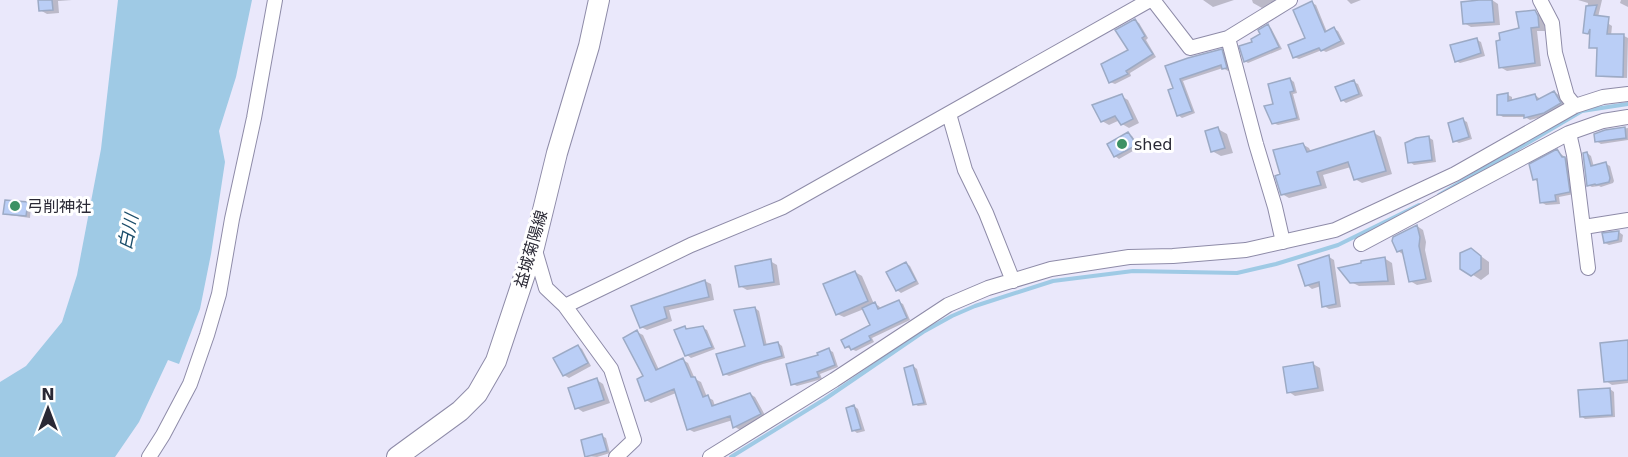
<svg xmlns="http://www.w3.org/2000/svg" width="1628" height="457" font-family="'DejaVu Sans','Noto Sans JP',sans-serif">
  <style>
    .water { fill: #9fcae5 }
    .shadow { fill: #0003 }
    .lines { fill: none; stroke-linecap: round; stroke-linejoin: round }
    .stream { stroke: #9fcae5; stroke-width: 4 }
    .building { fill: #bacef6; stroke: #9caac5; stroke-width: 1.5 }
    .minor-casing { stroke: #8e8ba8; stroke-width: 16 }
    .secondary-casing { stroke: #8e8ba8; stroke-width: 22 }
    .minor { stroke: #fff; stroke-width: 14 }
    .secondary { stroke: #fff; stroke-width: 20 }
    .poi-dot { fill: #3d9164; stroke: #fff; stroke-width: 2 }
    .labels { text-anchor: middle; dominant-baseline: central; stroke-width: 6; stroke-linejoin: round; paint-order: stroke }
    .poi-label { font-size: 16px; fill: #2a2935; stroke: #fff; text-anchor: start }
    .street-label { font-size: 16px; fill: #2a2935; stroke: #fff }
    .water-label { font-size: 18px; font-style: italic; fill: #1b4d6a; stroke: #fff }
  </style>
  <rect width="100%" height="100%" fill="#eae8fb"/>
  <path class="water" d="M118,0h134l-16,77 -17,54 6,31 -14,92 -11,55 -21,55 -11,-4 -29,62 -24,35h-115v-75l26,-16 36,-44 15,-47 24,-126z"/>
  <path class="shadow" d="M40,0h32l-14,1 1,12 -12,1 -7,-4z
    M1203,0h31l-21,7z
    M1252,0h26v3l-16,5 -9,-5z
    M1347,0h14l-10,4z
    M1492,0l6,4 2,21 -29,2 -7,-4z
    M1578,0h24l-4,17 14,9 -1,10h13l4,2 -1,40 -26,-1 -4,-2 1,-26 -8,-2 1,-12 -7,-3 4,-29z
    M1621,0h7v7l-8,-4z
    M1312,3l4,2 11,27 7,-3 4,2 7,13 -19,8 -4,-2 -23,9 -5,-2 13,-18z
    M1535,12l7,4 2,5 1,10h-8l4,35 -34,5 -7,-4 21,-38z
    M1135,21l4,2 9,15 -2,2 10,17 -26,16 1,3 -16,8 -5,-2 20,-31z
    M1268,26l3,2 11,21 -34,14 -3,-2 9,-18 8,-8z
    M1477,40l4,2 4,14 -25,7 -4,-2z
    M1221,51l5,2 4,17 -2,1 -5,-3 -40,13 12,32 -13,5 -4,-3 -3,-26 -8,-22z
    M1290,79l4,3 3,11 -4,1 7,26 -22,5 -5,-2 2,-18z
    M1354,82l4,2 5,12 -17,7 -4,-3z
    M1554,92l5,3 6,11 -16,9 -19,5 -5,-3h-22l-5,-3 10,-19 4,2v4l23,-6 4,3 1,2z
    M1121,96l7,4 11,23 -10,5 -7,-4 -2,-4 -11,5 -7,-4z
    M1463,120l4,2 5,17 -13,4 -4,-2z
    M1628,128v12l-27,4 -5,-3 10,-10z
    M1218,129l9,5 6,19 -12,3 -9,-5z
    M1374,133l7,4 11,37 -30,9 -7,-4 -4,-12 -28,8 4,13 -38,10 -7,-4v-19l20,-31 7,4 2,4z
    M1128,134l4,2 8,11 -21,12 -4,-3z
    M1428,137l5,3 3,22 -22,3 -4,-3z
    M1557,151l13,10 4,33 -15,3 1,7 -14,1 -5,-3 -3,-20 -4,-3z
    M1587,153l4,3 3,11 12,-3 4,2 4,15 -1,2 -12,4 -2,-1 -7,1 -4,-2z
    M27,204l4,2 -1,12 -21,-3 -4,-2z
    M1417,226l6,4 3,12 -1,8 7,32 -15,3 -7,-4 -6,-26 -6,-4z
    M1619,232l4,3 -1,7 -13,3 -4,-2z
    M1471,249l18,13v12l-8,6 -19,-12z
    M1329,257l5,3 7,47 -12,2 -5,-3 -3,-20 -9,3 -5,-4z
    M1384,258l8,5 3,22 -36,1 -8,-4z
    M770,261l7,4 3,20 -33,5 -7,-4z
    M906,263l4,3 9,18 -18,9 -4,-3z
    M855,272l7,4 12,28 5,2 2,4 18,-8 4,2 7,16 -38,18 2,4 -18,9 -10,-4 25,-21 -7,-17 -20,8 -7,-3z
    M705,281l6,3 3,16 -45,10 3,11 -25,9 -6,-3 -8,-20z
    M755,308l4,3 8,35 11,-3 4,3 3,12 -22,6 -34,12 -4,-2 21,-27z
    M685,328l4,2 14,-2 4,2 8,19 -24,9 -4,-3z
    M637,332l6,3 16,35 24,-10 5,3 7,16 6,3 6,15 6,3 2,6 35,-12 5,3 11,20 -26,13 -5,-3 -2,-7 -39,12 -6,-3 -12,-36 -25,10 -5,-3 -1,-23z
    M1628,341v42l-16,2 -6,-4z
    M578,346l4,3 9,17 -22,12 -5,-3 -9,-17z
    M829,350l4,2 5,15 -18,7 2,5 -25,7 -4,-2z
    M1313,364l7,4 4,23 -29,5 -6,-4z
    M913,366l4,3 10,36 -9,1 -4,-2z
    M597,380l6,4 7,19 -27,9 -6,-4z
    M1610,389l4,3 1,25 -30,2 -4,-3z
    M854,406l4,3 7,22 -8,2 -4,-3z
    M602,436l4,2 4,15 -13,4 -10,-1z"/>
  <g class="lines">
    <path class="stream" d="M1439,195l143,-84 46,-7
      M731,457l94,-58 98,-67 29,-16 23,-10 78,-25 80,-10 104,2 39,-9 62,-19 81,-40"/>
  </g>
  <path class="building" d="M38,0h14l1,10 -14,1z
    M1479,0h13l2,22 -31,2 -2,-22z
    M1312,1l13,31 9,-5 7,14 -20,10 -2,-3 -26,10 -5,-13 17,-7 -12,-28z
    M1597,5l-3,10 15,2 -2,17h17l-1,43 -27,-1 1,-28h-8l1,-19 -2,5 -5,-1 3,-27z
    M1535,10l3,6 1,11 -8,1 4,35 -36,5 -3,-27 4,-1 -1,-7 20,-5 -3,-16z
    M1135,19l10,17 -3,2 11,16 -27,17 2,3 -19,9 -8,-19 27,-14 -13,-20z
    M1268,24l11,23 -35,15 -5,-16 13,-4 -1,-3 9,-5 -2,-4z
    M1477,38l4,15 -26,9 -5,-17z
    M1222,49l5,19 -5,1 -1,-4 -41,14 12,32 -15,5 -9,-26 5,-2 -8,-22 23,-8z
    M1290,78l4,13 -4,1 7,26 -25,6 -8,-18 9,-2 -5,-20z
    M1354,80l5,14 -18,7 -6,-14z
    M1554,91l7,12 -17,10 -20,5v-3h-27v-20l11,-2v8l27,-7 2,6z
    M1122,94l11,25 -12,6 -6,-9 -14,6 -9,-17z
    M1463,118l6,19 -16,5 -5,-19z
    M1218,127l7,21 -14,4 -6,-21z
    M1625,127l1,11 -31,4 -1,-8 11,-4z
    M1374,131l12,40 -32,9 -6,-18 -31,10 4,13 -40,10 -6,-19 5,-2 -7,-24 30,-7 4,9z
    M1128,132l9,13 -23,12 -7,-13z
    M1429,136l3,24 -24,3 -3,-20 11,-5z
    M1557,149l5,8h3l5,35 -15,3 1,6 -16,2 -3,-24 -4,1 -4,-16z
    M1587,152l4,14 15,-4 4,16 -1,4 -13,3 -1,-1 -8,2 -4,-33z
    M5,200l23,2 -2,14 -23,-2z
    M1417,225l3,12 -1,9 7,33 -17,3 -7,-32 -5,2 -5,-11 1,-4z
    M1618,231h1l-1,9 -14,3 -2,-10z
    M1471,248l10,8v13l-10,7 -11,-7v-16z
    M1329,255l7,49 -14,3 -3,-25 -14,4 -7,-21z
    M1385,257l3,24 -38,2 -12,-15 23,-5v-2z
    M771,259l3,23 -35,5 -4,-21z
    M906,262l10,19 -20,10 -10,-19z
    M855,271l13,30 -32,14 -13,-31z
    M705,280l4,17 -45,10 3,11 -27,10 -9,-22z
    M899,300l8,18 -38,18 2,4 -20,10 -2,-4 -4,2 -4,-8 29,-15 -8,-17 13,-6 3,7z
    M755,307l9,38 14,-3 4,14 -24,7 -35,12 -7,-21 29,-8 -11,-36z
    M685,326l1,3 17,-3 9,21 -27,9 -11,-26z
    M637,330l19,40 27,-12 8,19h4l8,20 5,-2 4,11 38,-13 11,21 -28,14 -3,-12 -43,14 -13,-41 -29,12 -8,-22 6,-3 -20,-38z
    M1628,340v40l-24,2 -4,-39z
    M578,345l10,18 -25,13 -10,-18z
    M829,348l6,17 -18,7 2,5 -28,8 -5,-21 32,-9 -1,-2z
    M1313,362l5,26 -31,5 -4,-26z
    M913,365l11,38 -11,2 -9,-37z
    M597,378l7,22 -29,9 -7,-21z
    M1610,388l2,27 -32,2 -2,-27z
    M854,405l7,24 -9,2 -6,-23z
    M602,434l5,17 -22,6 -4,-17z"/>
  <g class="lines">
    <defs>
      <path id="minor" d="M1153,0l37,48 38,-10 62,-38
        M1540,0l12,23 3,30 12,43 8,10
        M1228,38l28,106 19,63 8,35
        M949,114l16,56 21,43 27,68
        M1569,133l5,22 14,113
        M1584,227l44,-7
        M1361,244l208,-111 34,-12 25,-4
        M534,247l12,41 19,18 46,63 23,71 -18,17
        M565,306l126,-61 92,-38 367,-207
        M149,457l14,-22 27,-51 17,-49 12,-41 13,-75 22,-101 21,-118
        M710,457l124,-77 114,-75 40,-17 63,-19 78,-12 44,-1 73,-6 89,-20 120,-56 120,-68 28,-9 25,-3"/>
      <path id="secondary" d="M397,457l63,-46 17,-17 19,-33 38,-114 23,-94 32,-107 10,-46"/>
    </defs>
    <use href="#minor" class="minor-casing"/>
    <use href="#secondary" class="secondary-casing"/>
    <use href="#minor" class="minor"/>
    <use href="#secondary" class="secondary"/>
  </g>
  <g class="poi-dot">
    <circle cx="1122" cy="144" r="6"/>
    <circle cx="15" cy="206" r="6"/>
  </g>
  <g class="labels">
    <g class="poi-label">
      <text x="1134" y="144">shed</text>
      <text x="27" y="206">弓削神社</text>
    </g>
    <g class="street-label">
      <text transform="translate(531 249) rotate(-74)">益城菊陽線</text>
    </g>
    <g class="water-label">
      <text transform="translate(128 232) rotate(-78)">白川</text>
    </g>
  </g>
  <g transform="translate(48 409)" stroke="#ffffff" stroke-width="4.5" paint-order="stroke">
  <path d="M0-4.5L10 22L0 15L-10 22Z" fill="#2a2935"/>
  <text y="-9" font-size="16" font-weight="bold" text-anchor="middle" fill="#2a2935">N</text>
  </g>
</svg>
